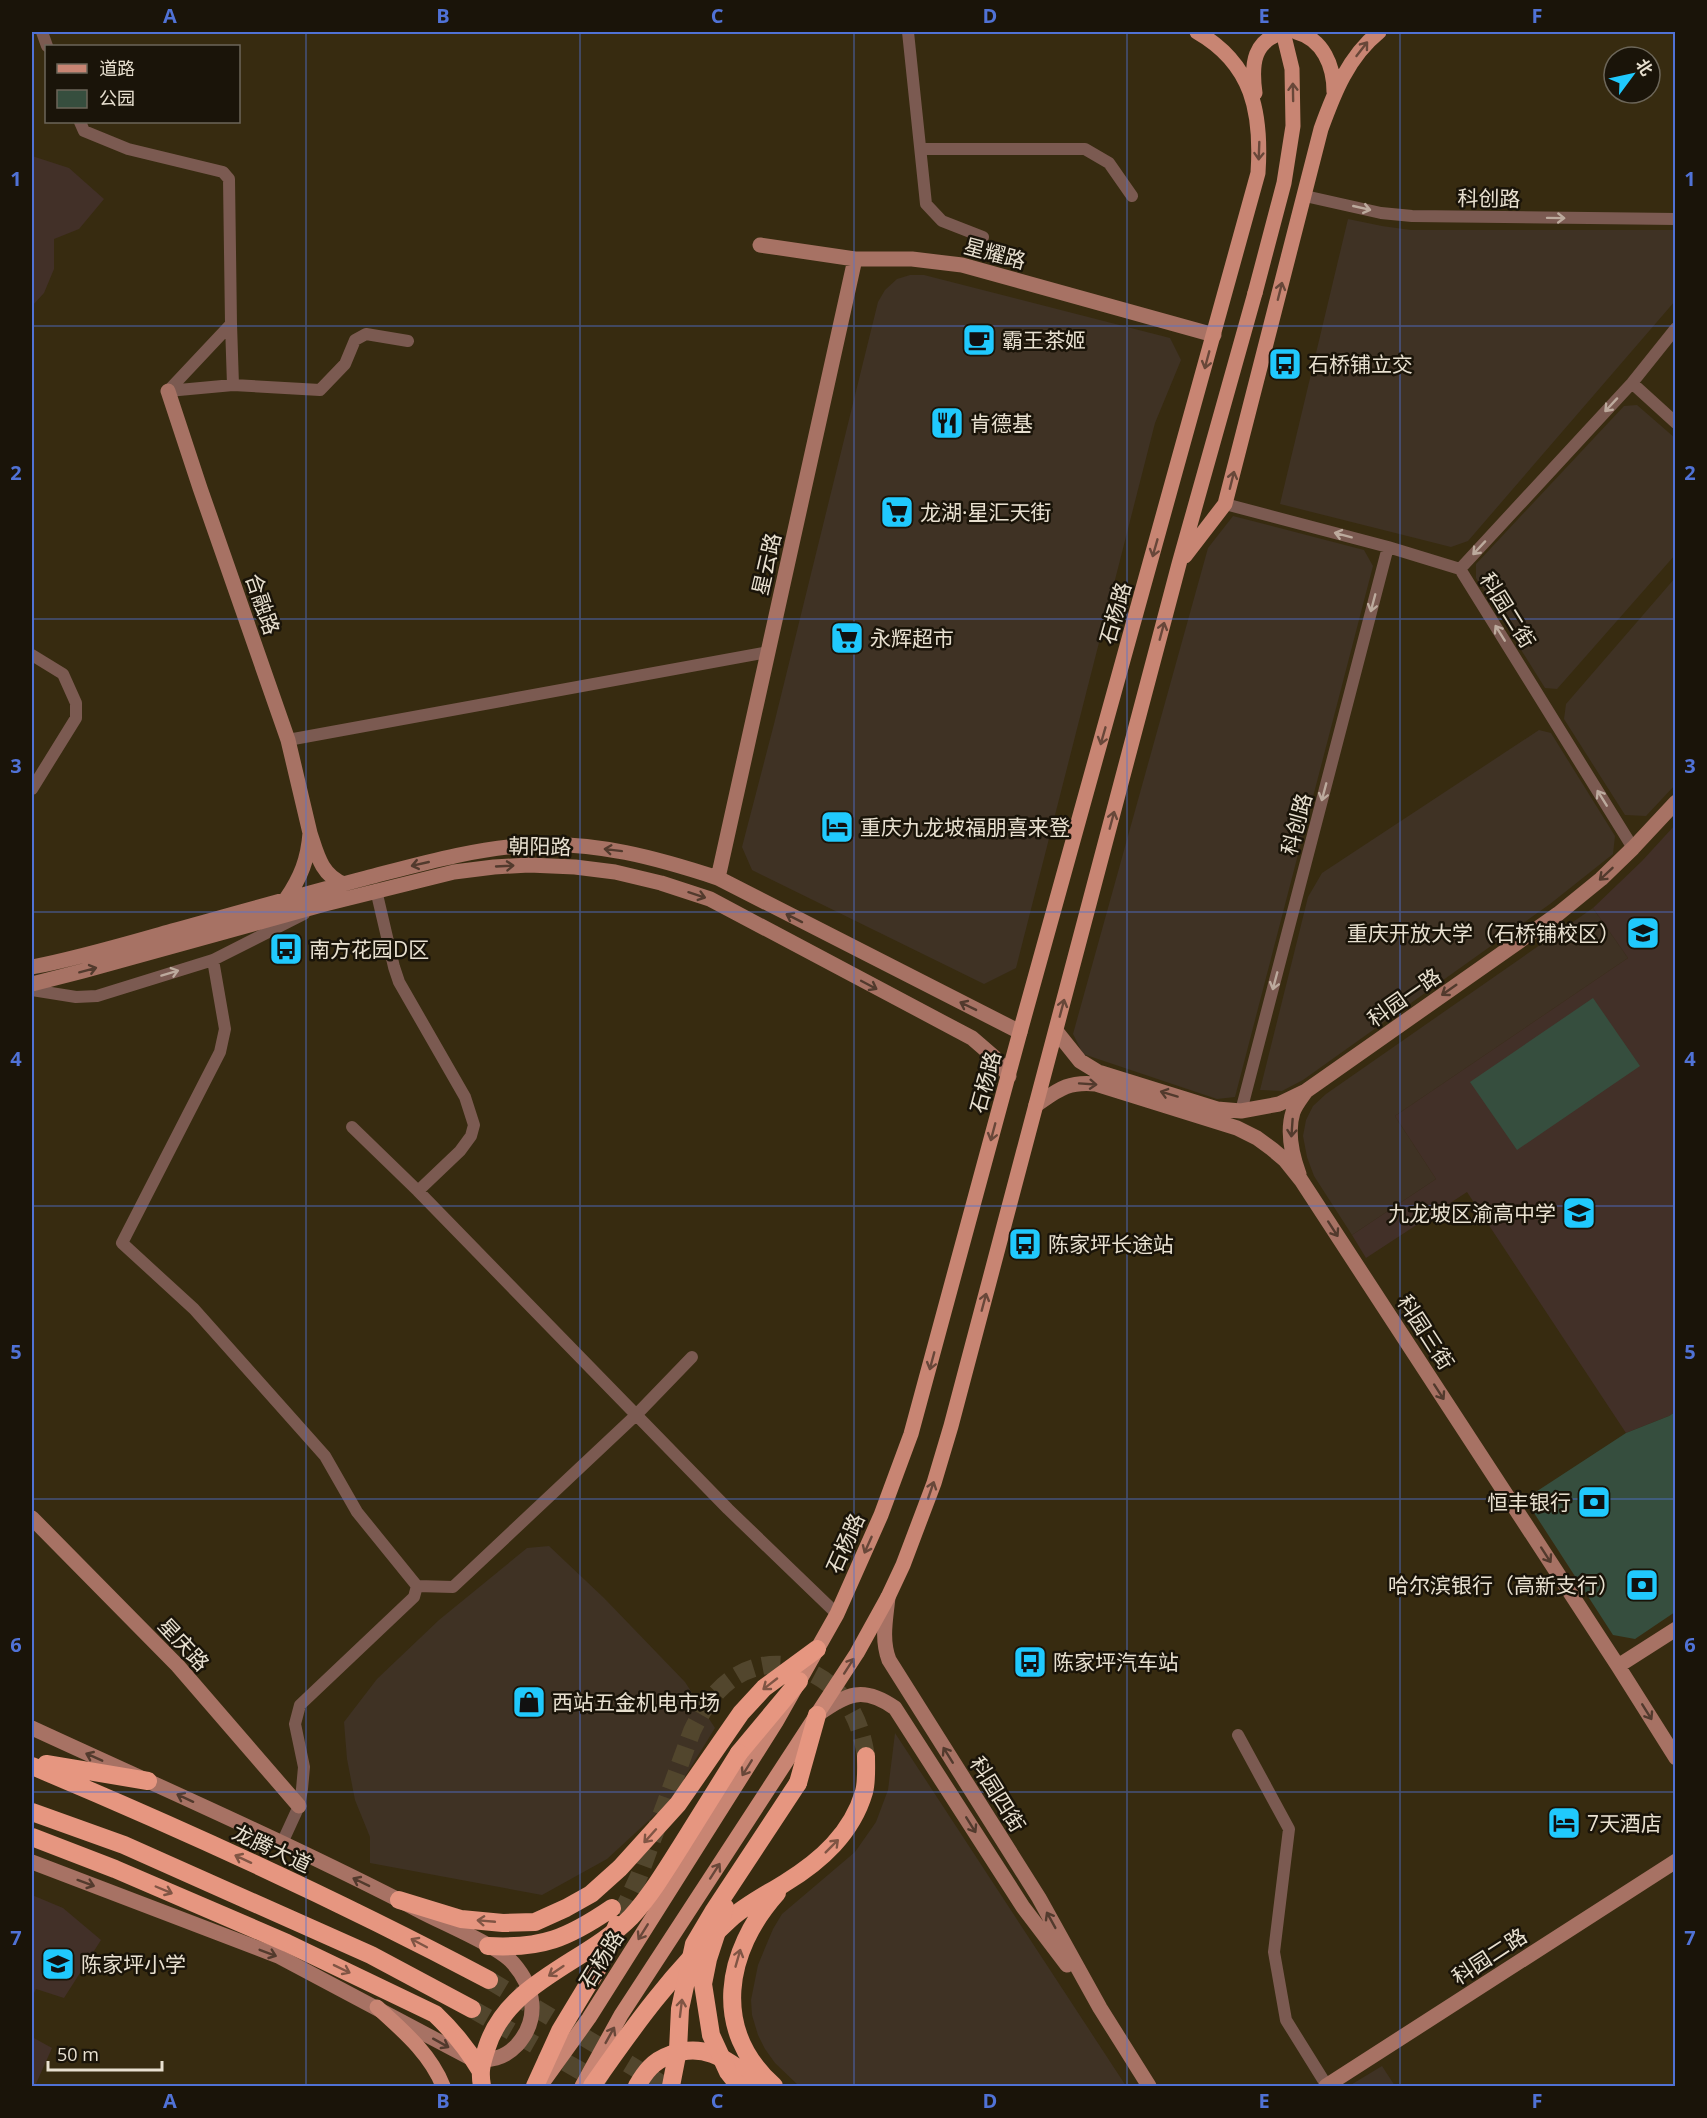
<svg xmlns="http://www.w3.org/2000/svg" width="1707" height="2118" font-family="'Open Sans','Noto Sans SC',sans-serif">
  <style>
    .commercial { fill: #3f3224 }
    .education { fill: #423028 }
    .green { fill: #364e3e }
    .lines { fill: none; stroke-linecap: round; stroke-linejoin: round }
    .highway-tunnel { stroke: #52462d; stroke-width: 18; stroke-dasharray: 18 9; stroke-linecap: butt }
    .street { stroke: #7b5a51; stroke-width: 12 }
    .secondary { stroke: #a77264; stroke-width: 15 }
    .primary { stroke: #c88573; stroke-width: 15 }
    .highway { stroke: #e69680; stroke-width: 18 }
    .primary-bridge { stroke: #c88573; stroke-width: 15 }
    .highway-bridge { stroke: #e69680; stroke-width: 18 }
    .oneway { stroke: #684739 }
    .oneway2 { stroke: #bcaa9d }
    .oneway3 { stroke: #523a2d }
    .oneway4 { stroke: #805544 }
    .grid { fill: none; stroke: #5072d6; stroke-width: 1.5; stroke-opacity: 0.55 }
    .labels { text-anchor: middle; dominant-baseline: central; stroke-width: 5; stroke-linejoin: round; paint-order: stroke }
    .street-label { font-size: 21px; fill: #e8e0d0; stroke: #1a1409 }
    .poi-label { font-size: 21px; fill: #e8e0d0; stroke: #1a1409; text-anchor: start }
    .neatline { fill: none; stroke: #5072d6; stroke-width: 2 }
    .grid-label { font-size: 20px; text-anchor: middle; font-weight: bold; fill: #5072d6 }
  </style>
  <rect width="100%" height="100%" fill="#372b10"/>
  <path class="commercial" d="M1348,219l34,7 29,4h264v71l-207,240 -17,6 -171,-43z
    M910,275h14l246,63 11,22 -26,63 -139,545 -32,16 -232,-114 -10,-23 32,-123 104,-422 7,-12 12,-11z
    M1637,405l38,33v117l-118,134 -12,-1 -69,-110v-14l148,-158z
    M1233,516l131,34 9,16 -138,531 -18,2 -134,-45 -10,-20 135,-486z
    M1675,578v207l-29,31 -21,-1 -61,-96 2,-15z
    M1539,730l12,3 64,103 -2,18 -63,50 -247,176 -21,11 -22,-1 48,-193 14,-24z
    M1593,908l35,50 -233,158 41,63 -84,56 -38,-59 -7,-19 -4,-21 3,-16 7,-14 13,-12z
    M549,1546l55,52 81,84 30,46 -45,73 -63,58 -65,36 -172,-32v-26l-15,-37 -8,-41 -3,-37 33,-43 62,-59 88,-72z
    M895,1733l231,353h-327l-24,-23 -10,-14 -7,-14 -6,-20 -1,-15 7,-35 7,-17 8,-19 9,-15 73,-62 21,-30 12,-32z
    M1382,2066l13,20h-46z"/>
  <path class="education" d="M32,156l37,12 35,31 -25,30 -25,10v30l-10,24 -12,13z
    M1675,825v587l-6,4 -43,17 -159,-241 -101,66 -14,-23 84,-56 -41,-63 233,-158 -35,-50 49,-47z
    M32,1895l31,13 38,32 -37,58 -28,-9 -4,8z
    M32,2037l20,11 -17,38h-3z"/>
  <path class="green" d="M1593,998l47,68 -123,84 -47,-68z
    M1675,1412v200l-40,27 -22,-4 -88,-136 101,-66 43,-17z"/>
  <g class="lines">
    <path class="highway-tunnel" d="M621,1915l18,-39 53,-145c7,-14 14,-27 25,-39 40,-44 103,-32 133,16 9,15 13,31 16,48
      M489,1980l176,106
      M472,2009l135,77"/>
    <path class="street" d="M42,32l5,14
      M908,32l18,172 16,17 41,16
      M80,122l4,9 44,18 95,23 6,7 2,145 -63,67
      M921,149h164l24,14 23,33
      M1305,196l76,17 31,3 264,3
      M231,324l2,61
      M1632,383l44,40
      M168,391l65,-6 87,5 25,-26 10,-24 11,-6 42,7
      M1225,504l163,43 72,22 173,279
      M1460,569l172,-186 44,-55
      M32,655l31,19 13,29v15l-44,71
      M288,740l480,-88
      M376,890l18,77 5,15 66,115 9,28 -3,11 -11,15 -42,40
      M213,960l12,69 -5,23 -98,191 72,66 131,147 32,56 60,74 -3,11 -114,108 -5,19 9,43 -2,22 -3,17 -17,37
      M32,990l44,7 21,-1 116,-36 91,-46
      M1241,1111l147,-564
      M352,1127l66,64 310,318 109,105
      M417,1586l36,1 183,-172 56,-58
      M1238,1735l51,94 -15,123 12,68 41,66"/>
    <path class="secondary" d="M760,245l95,14h57l50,6 252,70
      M168,391l32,97 88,252 22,93
      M718,878l137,-619
      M286,899c15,-22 22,-40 24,-66 7,21 11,42 34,51
      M32,967c47,-9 94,-23 140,-36 65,-18 129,-36 194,-53 54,-14 109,-30 165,-33 64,-4 126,13 187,33l302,154
      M32,984l51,-13 242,-67 129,-32 40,-5 35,-2 46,2 40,5 46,11 49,16 262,139 22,19 15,19
      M1056,1031l24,30 18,11 119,37 24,2 38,-7 27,-13
      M1036,1105c22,-15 32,-24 60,-21l141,44 20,10 15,11 13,11 16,20 317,486 58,92
      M1299,1174c-7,-19 -12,-43 -6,-62 3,-8 9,-15 13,-21l252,-177 43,-35 32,-31 43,-46
      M32,1518l146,148 121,140
      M888,1597c-2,21 -7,42 1,63l150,238 61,110 49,78
      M1618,1666l58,-37
      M817,1715c31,-21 45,-30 78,-7l128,199 44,58
      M32,1728c130,60 263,118 390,184 23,12 76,34 91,51 22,25 27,56 4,82 -13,14 -27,16 -45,14l-194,-103 -246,-94
      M1326,2086l350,-225"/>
    <path class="primary" d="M1296,32c27,7 38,34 38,60
      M1255,93c-4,-29 -2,-54 31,-61
      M1185,556l40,-52 96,-375c13,-36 27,-72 58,-97
      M377,2007c25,23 53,46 66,79
      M541,2085l48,-67 187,-296 61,-108 44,-99 30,-81 109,-402 238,-859c4,-60 -5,-109 -61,-141
      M582,2086l39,-71 236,-362 31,-56 15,-32 31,-82 17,-57 228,-862 76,-271"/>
    <path class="highway" d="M739,1753l60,-72
      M46,1764l102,17
      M32,1766c155,65 308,135 457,214
      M798,1783l19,-68
      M32,1812l92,33 247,110 101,54
      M399,1900l62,19 42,4 32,-1 31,-14 25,-14 29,-26 58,-64 63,-91 23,-25 53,-39
      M488,1946c54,3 80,-8 124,-38
      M535,2086l25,-55 41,-68 16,-38
      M592,2086c41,-59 82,-116 136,-165 17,-16 38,-26 57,-38 36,-22 67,-50 79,-91 3,-11 2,-25 2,-36
      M637,2086c8,-14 16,-25 33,-31 39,-15 62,10 93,31
      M774,2086c-63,-56 -49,-135 3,-193"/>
    <path class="primary-bridge" d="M1255,293l29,-110 9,-57 -1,-57 -9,-37"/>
    <path class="highway-bridge" d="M32,1837l83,32 172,74 148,71c18,17 32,34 45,56
      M725,1907l-17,52 -5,25 8,51 17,37 11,14
      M482,2086c-3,-16 0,-23 5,-39 21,-66 99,-84 144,-130 19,-21 35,-47 50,-71 19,-31 39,-62 58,-93
      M671,2086l7,-36 2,-41 14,-65 19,-32 85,-129"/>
  </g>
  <defs><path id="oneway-shaft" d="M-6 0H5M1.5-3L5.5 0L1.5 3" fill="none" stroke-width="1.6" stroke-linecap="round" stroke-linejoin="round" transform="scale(1.5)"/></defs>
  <g class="oneway">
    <use href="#oneway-shaft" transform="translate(1362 49) rotate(-52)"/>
    <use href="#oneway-shaft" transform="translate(1293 92) rotate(-91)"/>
    <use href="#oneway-shaft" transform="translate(1259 151) rotate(92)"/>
    <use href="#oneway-shaft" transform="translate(1280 291) rotate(-76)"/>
    <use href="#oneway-shaft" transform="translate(1207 360) rotate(105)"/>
    <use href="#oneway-shaft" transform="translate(1232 480) rotate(-76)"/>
    <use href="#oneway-shaft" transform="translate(1155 548) rotate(106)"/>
    <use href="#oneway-shaft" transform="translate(1162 631) rotate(-75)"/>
    <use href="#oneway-shaft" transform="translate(1103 736) rotate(106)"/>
    <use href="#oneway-shaft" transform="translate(1112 820) rotate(-75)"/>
    <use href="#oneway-shaft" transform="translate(1062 1008) rotate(-75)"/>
    <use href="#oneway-shaft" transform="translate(993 1132) rotate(105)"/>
    <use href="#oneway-shaft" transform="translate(984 1302) rotate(-75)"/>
    <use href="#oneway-shaft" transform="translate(932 1361) rotate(105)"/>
    <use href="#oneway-shaft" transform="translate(931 1490) rotate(-71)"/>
    <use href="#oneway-shaft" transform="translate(868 1545) rotate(114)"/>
    <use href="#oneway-shaft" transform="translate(849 1666) rotate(-57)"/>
    <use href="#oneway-shaft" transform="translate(747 1768) rotate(122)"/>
    <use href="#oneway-shaft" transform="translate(715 1871) rotate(-57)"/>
    <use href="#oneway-shaft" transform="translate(643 1932) rotate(122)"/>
    <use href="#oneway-shaft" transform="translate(610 2035) rotate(-61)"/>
  </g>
  <g class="oneway2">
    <use href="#oneway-shaft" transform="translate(1362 208) rotate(13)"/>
    <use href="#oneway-shaft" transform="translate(1556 218) rotate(1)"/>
    <use href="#oneway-shaft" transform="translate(1611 405) rotate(133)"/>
    <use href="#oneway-shaft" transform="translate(1343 535) rotate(-165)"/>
    <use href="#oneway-shaft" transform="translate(1479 548) rotate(133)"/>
    <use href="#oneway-shaft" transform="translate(1373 603) rotate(105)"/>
    <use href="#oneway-shaft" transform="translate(1500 633) rotate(-122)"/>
    <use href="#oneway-shaft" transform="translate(1324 792) rotate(105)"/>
    <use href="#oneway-shaft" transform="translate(1602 798) rotate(-122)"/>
    <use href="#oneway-shaft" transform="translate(170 973) rotate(-17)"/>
    <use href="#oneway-shaft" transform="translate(1275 981) rotate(105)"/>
  </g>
  <g class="oneway3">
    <use href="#oneway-shaft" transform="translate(613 850) rotate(-173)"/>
    <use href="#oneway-shaft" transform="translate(420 864) rotate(167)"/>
    <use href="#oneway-shaft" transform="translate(505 866) rotate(-3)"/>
    <use href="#oneway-shaft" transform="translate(1606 874) rotate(137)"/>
    <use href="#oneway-shaft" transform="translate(697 895) rotate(18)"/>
    <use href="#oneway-shaft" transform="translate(794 918) rotate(-153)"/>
    <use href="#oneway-shaft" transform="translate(88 970) rotate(-15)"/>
    <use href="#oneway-shaft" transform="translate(869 985) rotate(28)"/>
    <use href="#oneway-shaft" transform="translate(1449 990) rotate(145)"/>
    <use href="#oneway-shaft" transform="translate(968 1006) rotate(-154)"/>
    <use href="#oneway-shaft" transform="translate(1088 1084) rotate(4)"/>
    <use href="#oneway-shaft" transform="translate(1169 1094) rotate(-163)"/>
    <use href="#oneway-shaft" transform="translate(1292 1128) rotate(94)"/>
    <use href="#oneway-shaft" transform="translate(1333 1229) rotate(57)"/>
    <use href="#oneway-shaft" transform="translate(1439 1392) rotate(57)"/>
    <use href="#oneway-shaft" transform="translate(1546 1555) rotate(57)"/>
    <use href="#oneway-shaft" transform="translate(1647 1712) rotate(58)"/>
    <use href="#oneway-shaft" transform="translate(948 1755) rotate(-122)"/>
    <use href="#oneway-shaft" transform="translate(94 1757) rotate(-156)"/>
    <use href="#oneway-shaft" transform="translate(185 1798) rotate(-155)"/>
    <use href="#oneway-shaft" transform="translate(971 1825) rotate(58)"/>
    <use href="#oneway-shaft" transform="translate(361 1882) rotate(-154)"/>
    <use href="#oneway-shaft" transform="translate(86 1883) rotate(20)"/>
    <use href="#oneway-shaft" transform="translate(1051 1920) rotate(-119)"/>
    <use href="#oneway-shaft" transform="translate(268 1953) rotate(21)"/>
    <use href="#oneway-shaft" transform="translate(441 2043) rotate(29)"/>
  </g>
  <g class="oneway4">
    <use href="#oneway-shaft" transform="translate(770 1684) rotate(142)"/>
    <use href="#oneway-shaft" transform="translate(650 1836) rotate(132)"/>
    <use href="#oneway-shaft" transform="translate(832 1846) rotate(-45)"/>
    <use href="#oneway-shaft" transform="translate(243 1859) rotate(-155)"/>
    <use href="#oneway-shaft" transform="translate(164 1890) rotate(23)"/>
    <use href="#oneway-shaft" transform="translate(486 1921) rotate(-175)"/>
    <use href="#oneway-shaft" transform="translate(419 1943) rotate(-152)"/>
    <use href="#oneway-shaft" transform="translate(738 1958) rotate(-74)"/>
    <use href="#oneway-shaft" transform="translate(342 1969) rotate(26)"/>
    <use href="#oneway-shaft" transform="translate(556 1971) rotate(146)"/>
    <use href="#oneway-shaft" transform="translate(681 2008) rotate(-83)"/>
  </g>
  <path class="grid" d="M306,32v2054M580,32v2054M854,32v2054M1127,32v2054M1400,32v2054M32,326h1644M32,619h1644M32,912h1644M32,1206h1644M32,1499h1644M32,1792h1644"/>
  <defs>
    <symbol id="cafe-square" viewBox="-11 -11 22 22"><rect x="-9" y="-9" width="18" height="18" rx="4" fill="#20c9fd" stroke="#1a1409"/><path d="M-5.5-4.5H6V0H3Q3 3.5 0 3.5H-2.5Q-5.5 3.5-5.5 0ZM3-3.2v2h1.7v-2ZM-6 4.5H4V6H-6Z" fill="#111"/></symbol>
    <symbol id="bus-square" viewBox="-11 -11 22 22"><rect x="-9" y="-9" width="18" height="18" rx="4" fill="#20c9fd" stroke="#1a1409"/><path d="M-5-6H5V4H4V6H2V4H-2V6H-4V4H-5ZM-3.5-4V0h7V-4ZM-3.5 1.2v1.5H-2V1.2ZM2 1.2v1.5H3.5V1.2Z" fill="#111"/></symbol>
    <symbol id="restaurant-square" viewBox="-11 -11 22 22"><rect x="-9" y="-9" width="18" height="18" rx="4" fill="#20c9fd" stroke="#1a1409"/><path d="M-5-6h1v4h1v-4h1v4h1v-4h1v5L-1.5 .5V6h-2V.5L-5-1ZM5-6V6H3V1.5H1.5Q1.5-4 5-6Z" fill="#111"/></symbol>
    <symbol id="supermarket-square" viewBox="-11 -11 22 22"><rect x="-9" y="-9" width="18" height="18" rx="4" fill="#20c9fd" stroke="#1a1409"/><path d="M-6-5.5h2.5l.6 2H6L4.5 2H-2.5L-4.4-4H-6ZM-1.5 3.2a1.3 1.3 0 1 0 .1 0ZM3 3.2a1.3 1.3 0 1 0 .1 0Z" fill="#111"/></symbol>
    <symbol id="hotel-square" viewBox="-11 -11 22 22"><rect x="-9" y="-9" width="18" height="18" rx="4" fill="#20c9fd" stroke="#1a1409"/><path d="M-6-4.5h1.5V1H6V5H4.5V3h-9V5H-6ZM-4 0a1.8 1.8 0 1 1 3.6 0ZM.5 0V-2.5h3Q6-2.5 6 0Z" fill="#111"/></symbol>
    <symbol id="university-square" viewBox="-11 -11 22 22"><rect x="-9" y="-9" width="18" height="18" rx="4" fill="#20c9fd" stroke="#1a1409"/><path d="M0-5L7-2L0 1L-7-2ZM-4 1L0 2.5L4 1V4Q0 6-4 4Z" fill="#111"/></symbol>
    <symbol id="school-square" viewBox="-11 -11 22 22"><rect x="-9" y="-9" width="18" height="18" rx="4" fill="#20c9fd" stroke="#1a1409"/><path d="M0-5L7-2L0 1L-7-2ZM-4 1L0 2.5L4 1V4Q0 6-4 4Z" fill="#111"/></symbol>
    <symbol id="bank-square" viewBox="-11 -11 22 22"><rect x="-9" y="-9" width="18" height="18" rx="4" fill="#20c9fd" stroke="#1a1409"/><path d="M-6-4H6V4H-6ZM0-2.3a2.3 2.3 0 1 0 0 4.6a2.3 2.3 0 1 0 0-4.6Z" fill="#111"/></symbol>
    <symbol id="shop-square" viewBox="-11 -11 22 22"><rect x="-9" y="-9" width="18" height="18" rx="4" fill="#20c9fd" stroke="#1a1409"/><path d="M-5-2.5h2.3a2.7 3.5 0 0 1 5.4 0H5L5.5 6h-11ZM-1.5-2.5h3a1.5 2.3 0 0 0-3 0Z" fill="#111"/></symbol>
  </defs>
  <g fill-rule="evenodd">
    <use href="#cafe-square" x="960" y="321" width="38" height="38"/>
    <use href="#bus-square" x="1266" y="345" width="38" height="38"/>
    <use href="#restaurant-square" x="928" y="404" width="38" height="38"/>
    <use href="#supermarket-square" x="878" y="493" width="38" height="38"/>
    <use href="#supermarket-square" x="828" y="619" width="38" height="38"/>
    <use href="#hotel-square" x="818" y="808" width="38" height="38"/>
    <use href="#university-square" x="1624" y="914" width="38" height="38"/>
    <use href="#bus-square" x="267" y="930" width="38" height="38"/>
    <use href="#school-square" x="1560" y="1194" width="38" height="38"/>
    <use href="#bus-square" x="1006" y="1225" width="38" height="38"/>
    <use href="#bank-square" x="1575" y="1483" width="38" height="38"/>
    <use href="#bank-square" x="1623" y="1566" width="38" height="38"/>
    <use href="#bus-square" x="1011" y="1643" width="38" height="38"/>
    <use href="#shop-square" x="510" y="1683" width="38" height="38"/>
    <use href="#hotel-square" x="1545" y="1804" width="38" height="38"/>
    <use href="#school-square" x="39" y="1945" width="38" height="38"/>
  </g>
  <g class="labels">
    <g class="street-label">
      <text transform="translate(1489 198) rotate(1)">科创路</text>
      <text transform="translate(995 253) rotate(15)">星耀路</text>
      <text transform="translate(766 564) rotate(-77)">星云路</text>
      <text transform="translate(263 604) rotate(71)">合融路</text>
      <text transform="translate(1508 610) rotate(58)">科园二街</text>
      <text transform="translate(1115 613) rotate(-74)">石杨路</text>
      <text transform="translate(1296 824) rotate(-75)">科创路</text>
      <text transform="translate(540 846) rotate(1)">朝阳路</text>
      <text transform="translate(1404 997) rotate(-35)">科园一路</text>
      <text transform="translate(985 1082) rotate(-75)">石杨路</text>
      <text transform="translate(1426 1332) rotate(57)">科园三街</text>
      <text transform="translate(845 1543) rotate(-66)">石杨路</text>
      <text transform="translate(184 1644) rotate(47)">星庆路</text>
      <text transform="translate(998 1794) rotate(58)">科园四街</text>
      <text transform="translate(272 1848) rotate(25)">龙腾大道</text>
      <text transform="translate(1489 1956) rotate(-33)">科园二路</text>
      <text transform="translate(601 1959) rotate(-58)">石杨路</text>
    </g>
    <g class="poi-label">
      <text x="1002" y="340">霸王茶姬</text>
      <text x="1308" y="364">石桥铺立交</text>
      <text x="970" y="423">肯德基</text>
      <text x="920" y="512">龙湖·星汇天街</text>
      <text x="870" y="638">永辉超市</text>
      <text x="860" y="827">重庆九龙坡福朋喜来登</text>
      <text x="1620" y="933" text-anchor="end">重庆开放大学（石桥铺校区）</text>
      <text x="309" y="949">南方花园D区</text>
      <text x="1556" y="1213" text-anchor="end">九龙坡区渝高中学</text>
      <text x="1048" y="1244">陈家坪长途站</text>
      <text x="1571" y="1502" text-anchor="end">恒丰银行</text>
      <text x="1619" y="1585" text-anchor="end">哈尔滨银行（高新支行）</text>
      <text x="1053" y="1662">陈家坪汽车站</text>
      <text x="552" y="1702">西站五金机电市场</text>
      <text x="1587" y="1823">7天酒店</text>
      <text x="81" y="1964">陈家坪小学</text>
    </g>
  </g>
  <rect width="1707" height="2118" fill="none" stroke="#1a1409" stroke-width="66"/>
  <rect x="45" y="45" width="195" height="78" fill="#1a1409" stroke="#6c6659" stroke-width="1.5"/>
  <rect x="57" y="64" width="30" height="9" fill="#c88573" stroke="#6c6659" stroke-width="1.5"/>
  <text x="99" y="75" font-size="18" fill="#e8e0d0">道路</text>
  <rect x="57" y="90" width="30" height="18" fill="#364e3e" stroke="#6c6659" stroke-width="1.5"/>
  <text x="99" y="105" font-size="18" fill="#e8e0d0">公园</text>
  <g transform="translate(1632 75) rotate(57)"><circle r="28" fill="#1a1409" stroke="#6c6659" stroke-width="1.5"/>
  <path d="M0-4.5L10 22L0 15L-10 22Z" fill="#20c9fd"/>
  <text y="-9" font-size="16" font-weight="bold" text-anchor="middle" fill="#e8e0d0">北</text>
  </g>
  <path d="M48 2061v9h114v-9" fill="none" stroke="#e8e0d0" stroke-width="3"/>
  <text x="57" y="2061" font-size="18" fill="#e8e0d0" stroke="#1a1409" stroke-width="4.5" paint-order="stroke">50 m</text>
  <rect x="33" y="33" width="1641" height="2052" class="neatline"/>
  <g class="grid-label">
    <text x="170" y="23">A</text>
    <text x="443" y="23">B</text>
    <text x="717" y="23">C</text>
    <text x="990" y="23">D</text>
    <text x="1264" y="23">E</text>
    <text x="1537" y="23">F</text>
    <text x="16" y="186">1</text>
    <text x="1690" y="186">1</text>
    <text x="16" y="480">2</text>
    <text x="1690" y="480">2</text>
    <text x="16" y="773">3</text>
    <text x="1690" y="773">3</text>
    <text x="16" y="1066">4</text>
    <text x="1690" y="1066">4</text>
    <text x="16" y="1359">5</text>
    <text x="1690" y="1359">5</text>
    <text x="16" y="1652">6</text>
    <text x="1690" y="1652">6</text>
    <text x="16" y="1945">7</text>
    <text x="1690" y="1945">7</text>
    <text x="170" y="2108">A</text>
    <text x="443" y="2108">B</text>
    <text x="717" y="2108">C</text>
    <text x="990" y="2108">D</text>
    <text x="1264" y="2108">E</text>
    <text x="1537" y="2108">F</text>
  </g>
</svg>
